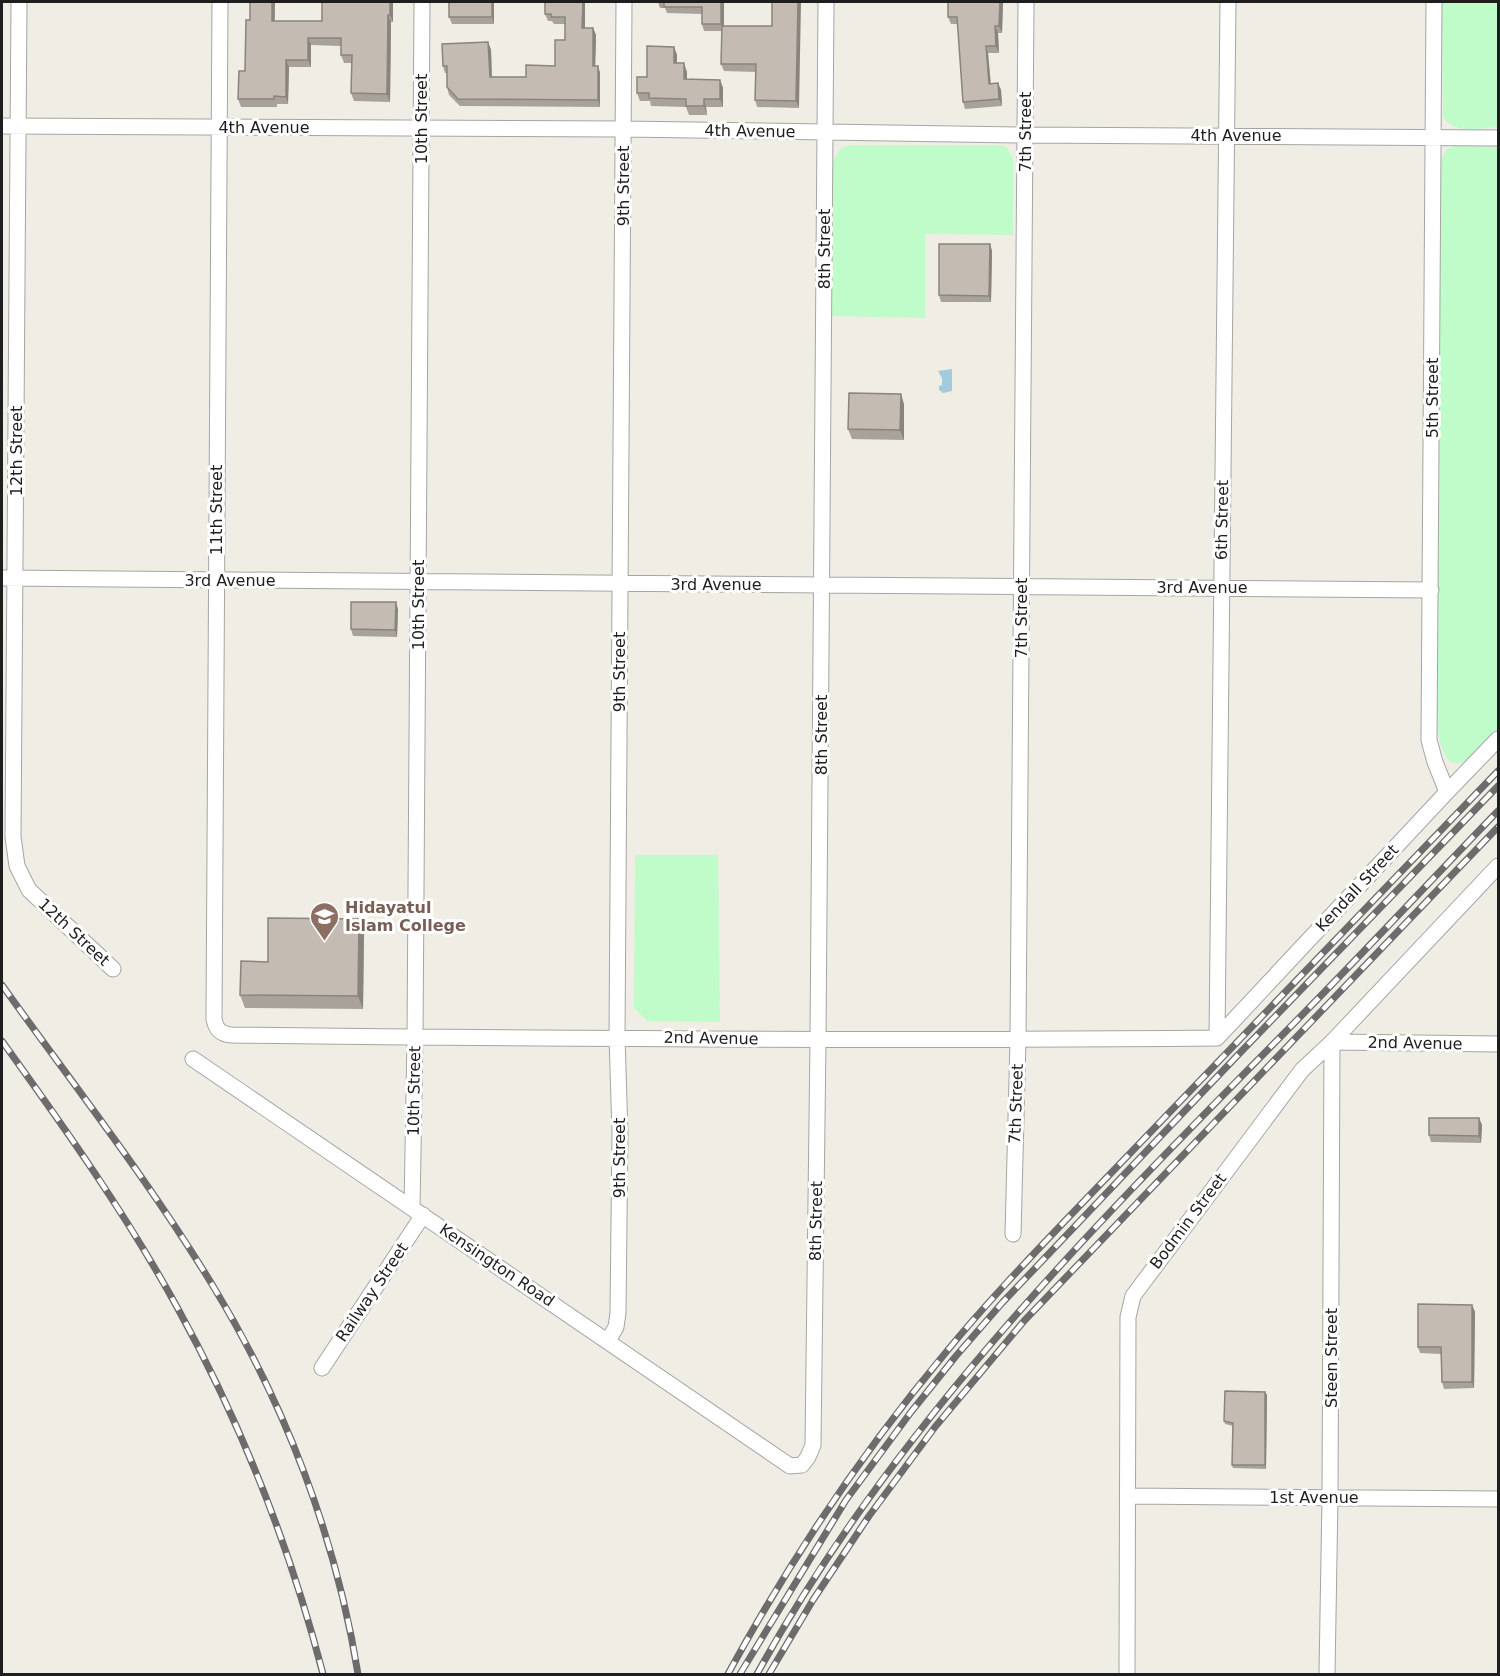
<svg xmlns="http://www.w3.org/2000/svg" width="1500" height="1676" font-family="'DejaVu Sans',sans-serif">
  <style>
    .park { fill: #c0fbca }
    .water { fill: #a3cbde }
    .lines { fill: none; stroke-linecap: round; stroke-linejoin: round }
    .minor-casing { stroke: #a5a5a5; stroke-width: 17 }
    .minor { stroke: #fff; stroke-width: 15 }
    .rail-casing { stroke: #6c6c6c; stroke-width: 7 }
    .rail { stroke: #fff; stroke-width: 4.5; stroke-dasharray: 14; stroke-linecap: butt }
    .wall { fill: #a9a29a }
    .shaded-wall { fill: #89847d }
    .building { fill: #c4bcb3; stroke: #89847d; stroke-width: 1.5 }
    .labels { text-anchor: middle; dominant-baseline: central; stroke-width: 6; stroke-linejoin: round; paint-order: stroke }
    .street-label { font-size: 16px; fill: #1e1e1e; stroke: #fff }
    .education-label { font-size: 16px; font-weight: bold; fill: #785e54; stroke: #fff; text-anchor: start }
  </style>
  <rect width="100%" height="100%" fill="#efede4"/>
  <path class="park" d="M1442,2h56v125c-18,2 -44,7 -55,-10z
    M850,145h150l6,2 7,10v78l-88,-1v84l-94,-2 2,-154 7,-13z
    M1457,145l41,2v583c-28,34 -54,57 -61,-7l4,-563 6,-11z
    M635,855h83l2,167 -73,-1 -13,-13z"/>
  <path class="water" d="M952,369v22l-9,2 -4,-3v-4l3,-1v-7l-4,-7z"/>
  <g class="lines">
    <defs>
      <path id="minor" d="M19,2l-6,835 4,29 12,24 84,79
        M220,2l-6,1017c2,10 6,15 17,16 328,4 657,6 986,3
        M1434,2l-5,738 6,22 12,30
        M2,126l621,3 402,6 473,3
        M2,578l1429,12
        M1217,1038l11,-1036
        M1217,1038l230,-246 51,-53
        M193,1059l597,407 12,-1 6,-8 5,-12 5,-405 8,-1038
        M412,1208l3,-171 7,-1035
        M1013,1234l5,-194 8,-1038
        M608,1341l8,-14 2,-14 2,-180 -3,-96 7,-1035
        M322,1368l101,-153
        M1129,1496l369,3
        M1127,1674l1,-357 5,-21 169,-226 30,-28 166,-176
        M1327,1674l3,-177 2,-455 166,2"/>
    </defs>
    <use href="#minor" class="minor-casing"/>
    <use href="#minor" class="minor"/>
    <defs>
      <path id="rail" d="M2,985c70,98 148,197 211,301 72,118 123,251 145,388
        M2,1041c62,86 124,173 175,266 64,116 113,240 146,367
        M728,1674c62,-114 135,-223 219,-323 36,-44 76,-86 116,-128l435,-452
        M740,1674l106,-174 65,-88 45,-56 46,-53 233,-245 263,-272
        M757,1674c139,-253 345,-456 546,-660 66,-67 130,-136 195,-203
        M769,1674l44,-74 56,-84 66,-89 89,-106 474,-494"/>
    </defs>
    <use href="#rail" class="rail-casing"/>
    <use href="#rail" class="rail"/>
  </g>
  <path class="wall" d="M250,2h25v19h47l71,-19v20h-2l-1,80 -36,-1 -3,-8v-30h-7l-3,-8v-9l-30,-1v22h-22l-1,37h-11v3h-36l-3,-8 7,-28 5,-51z
    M494,2v22h-42l-3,-7z
    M545,2h40v26h8l3,7 -1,31h3l2,7v34l-140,-1 -11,-11 -2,-8v-14h-2l-2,-7 45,-24 3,8 1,27h34l29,-11 10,-26v-16h-11l-2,-3h-4l-3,-7z
    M658,2h66v24h48l27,82 -42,-1 -2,-7 1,-28 -32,-1 -3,-7 1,-33h-18l-2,-7v-10l-35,-1 -2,-5h-5z
    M1003,2l-1,31h-4l1,20h-11l3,31 7,-1 3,7 1,16 -37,3 -2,-7 -5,-78h-7l-3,-7z
    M674,47l3,8v8l10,9v7l33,1 3,8v19h-17l1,8h-18l-3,-8 -35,-1 -1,-5h-10l-3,-8 10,-16z
    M990,244l2,7 -1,51h-50l-2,-7z
    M904,404v36l-52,-1 -4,-10z
    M398,609l-1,28 -44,-1 -2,-7z
    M364,932l-1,77 -118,-1 -5,-13 28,-33z
    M1479,1118l3,7 -1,18 -50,-1 -2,-7z
    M1472,1305l3,7 -1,76 -30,1 -2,-7 -1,-28 -21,-1 -2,-6z
    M1265,1392l2,3 -1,74 -33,-1 -1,-3 1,-39 -8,-2 -1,-3z"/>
  <path class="shaded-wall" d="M272,2h3l-1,26 -2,-7z
    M390,2h3v20l-3,-7z
    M492,2h2v22l-2,-7z
    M583,2h2v33l-3,-7z
    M721,2h3v29l-3,-7z
    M798,2h3l-2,106 -3,-7z
    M1000,2h3l-1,31 -3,-7z
    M388,15l3,7 -1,80 -3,-8z
    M995,26l3,7 1,20 -3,-7z
    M593,28l3,7 -1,38 -2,-7z
    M308,38l3,7v22l-3,-7z
    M488,42l3,8 1,34 -2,-7z
    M986,46l2,7 3,38 -2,-7z
    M674,47l3,8v16l-3,-8z
    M286,60l3,7 -1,37 -2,-7z
    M684,63l3,9v16l-3,-9z
    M598,66l2,7v34l-2,-7z
    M720,80l3,8v19l-3,-8z
    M998,83l3,7 1,16 -3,-7z
    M704,99l2,8 1,8 -3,-9z
    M990,244l2,7 -1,51 -2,-6z
    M901,394l3,10v36l-4,-10z
    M396,602l2,7 -1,28 -2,-7z
    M359,919l5,13 -1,77 -5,-13z
    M1479,1118l3,7 -1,18 -2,-7z
    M1472,1305l3,7 -1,76 -2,-6z
    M1265,1392l2,3 -1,74 -1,-4z"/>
  <path class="building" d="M250,2h22v19h50v-19h68v13h-2l-1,79 -36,-1 1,-38h-11v-17h-33v22h-22v37l-12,-1v3h-36l1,-28h6l1,-51h4z
    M449,2h43v15h-43z
    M545,2h38l-1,26h11v38h5v34l-140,-1 -11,-12v-21h-4l-1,-22 46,-2 2,35h36v-12l29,1v-26h10v-23h-14v-3h-6z
    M662,2h59v22h-19v-17h-38v-5z
    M772,2h26l-2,99 -41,-1 1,-36h-35l1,-38h50z
    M948,2h52l-1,24h-4l1,20h-10l3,38 9,-1 1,16 -36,3 -6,-85h-9z
    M647,46l27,1v16h10v16l36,1v19h-16v7h-18v-7l-37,-1v-5h-12v-16h10z
    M939,244h51l-1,52 -50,-1z
    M849,393l52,1 -1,36 -52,-1z
    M351,602h45l-1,28 -44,-1z
    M268,918l91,1 -1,77 -118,-1 1,-34 27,1z
    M1429,1118h50v18l-50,-1z
    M1418,1304l54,1v77h-30l-1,-35h-23z
    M1225,1391l40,1v73h-33l1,-42 -9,-2z"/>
  <defs>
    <symbol id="school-pin" viewBox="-11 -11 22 30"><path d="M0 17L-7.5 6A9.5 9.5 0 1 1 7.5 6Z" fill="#8d6e63" stroke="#fff"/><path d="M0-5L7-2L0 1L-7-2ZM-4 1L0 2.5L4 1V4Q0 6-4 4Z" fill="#fff"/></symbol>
  </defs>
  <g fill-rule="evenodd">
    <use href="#school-pin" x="308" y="900" width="33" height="45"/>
  </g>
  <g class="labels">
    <g class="street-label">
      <text transform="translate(421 119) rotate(-90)">10th Street</text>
      <text x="264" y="127">4th Avenue</text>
      <text transform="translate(750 131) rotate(1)">4th Avenue</text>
      <text transform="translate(1025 132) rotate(-90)">7th Street</text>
      <text x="1236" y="135">4th Avenue</text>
      <text transform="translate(623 186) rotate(-90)">9th Street</text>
      <text transform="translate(824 249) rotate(-90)">8th Street</text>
      <text transform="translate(1432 398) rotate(-90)">5th Street</text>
      <text transform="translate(16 451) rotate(-90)">12th Street</text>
      <text transform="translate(216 510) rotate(-90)">11th Street</text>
      <text transform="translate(1222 520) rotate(-89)">6th Street</text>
      <text x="230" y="580">3rd Avenue</text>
      <text x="716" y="584">3rd Avenue</text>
      <text x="1202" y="587">3rd Avenue</text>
      <text transform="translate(418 605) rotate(-90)">10th Street</text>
      <text transform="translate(1021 618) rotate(-90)">7th Street</text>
      <text transform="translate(619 672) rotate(-90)">9th Street</text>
      <text transform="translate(821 735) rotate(-90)">8th Street</text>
      <text transform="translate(1357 888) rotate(-47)">Kendall Street</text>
      <text transform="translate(74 932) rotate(43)">12th Street</text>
      <text transform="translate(711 1038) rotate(1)">2nd Avenue</text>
      <text transform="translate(1415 1043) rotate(1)">2nd Avenue</text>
      <text transform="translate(414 1091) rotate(-89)">10th Street</text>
      <text transform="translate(1016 1104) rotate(-88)">7th Street</text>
      <text transform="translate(619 1158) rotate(-90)">9th Street</text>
      <text transform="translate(816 1221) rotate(-89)">8th Street</text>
      <text transform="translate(1188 1221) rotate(-53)">Bodmin Street</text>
      <text transform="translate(497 1265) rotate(34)">Kensington Road</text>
      <text transform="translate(372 1292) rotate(-56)">Railway Street</text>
      <text transform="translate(1331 1358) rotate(-90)">Steen Street</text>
      <text x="1314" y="1497">1st Avenue</text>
    </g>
    <g class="education-label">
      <text x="345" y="907">Hidayatul<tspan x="345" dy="18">Islam College</tspan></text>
    </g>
  </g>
  <rect width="1500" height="1676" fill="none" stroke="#1e1e1e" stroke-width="6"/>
</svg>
